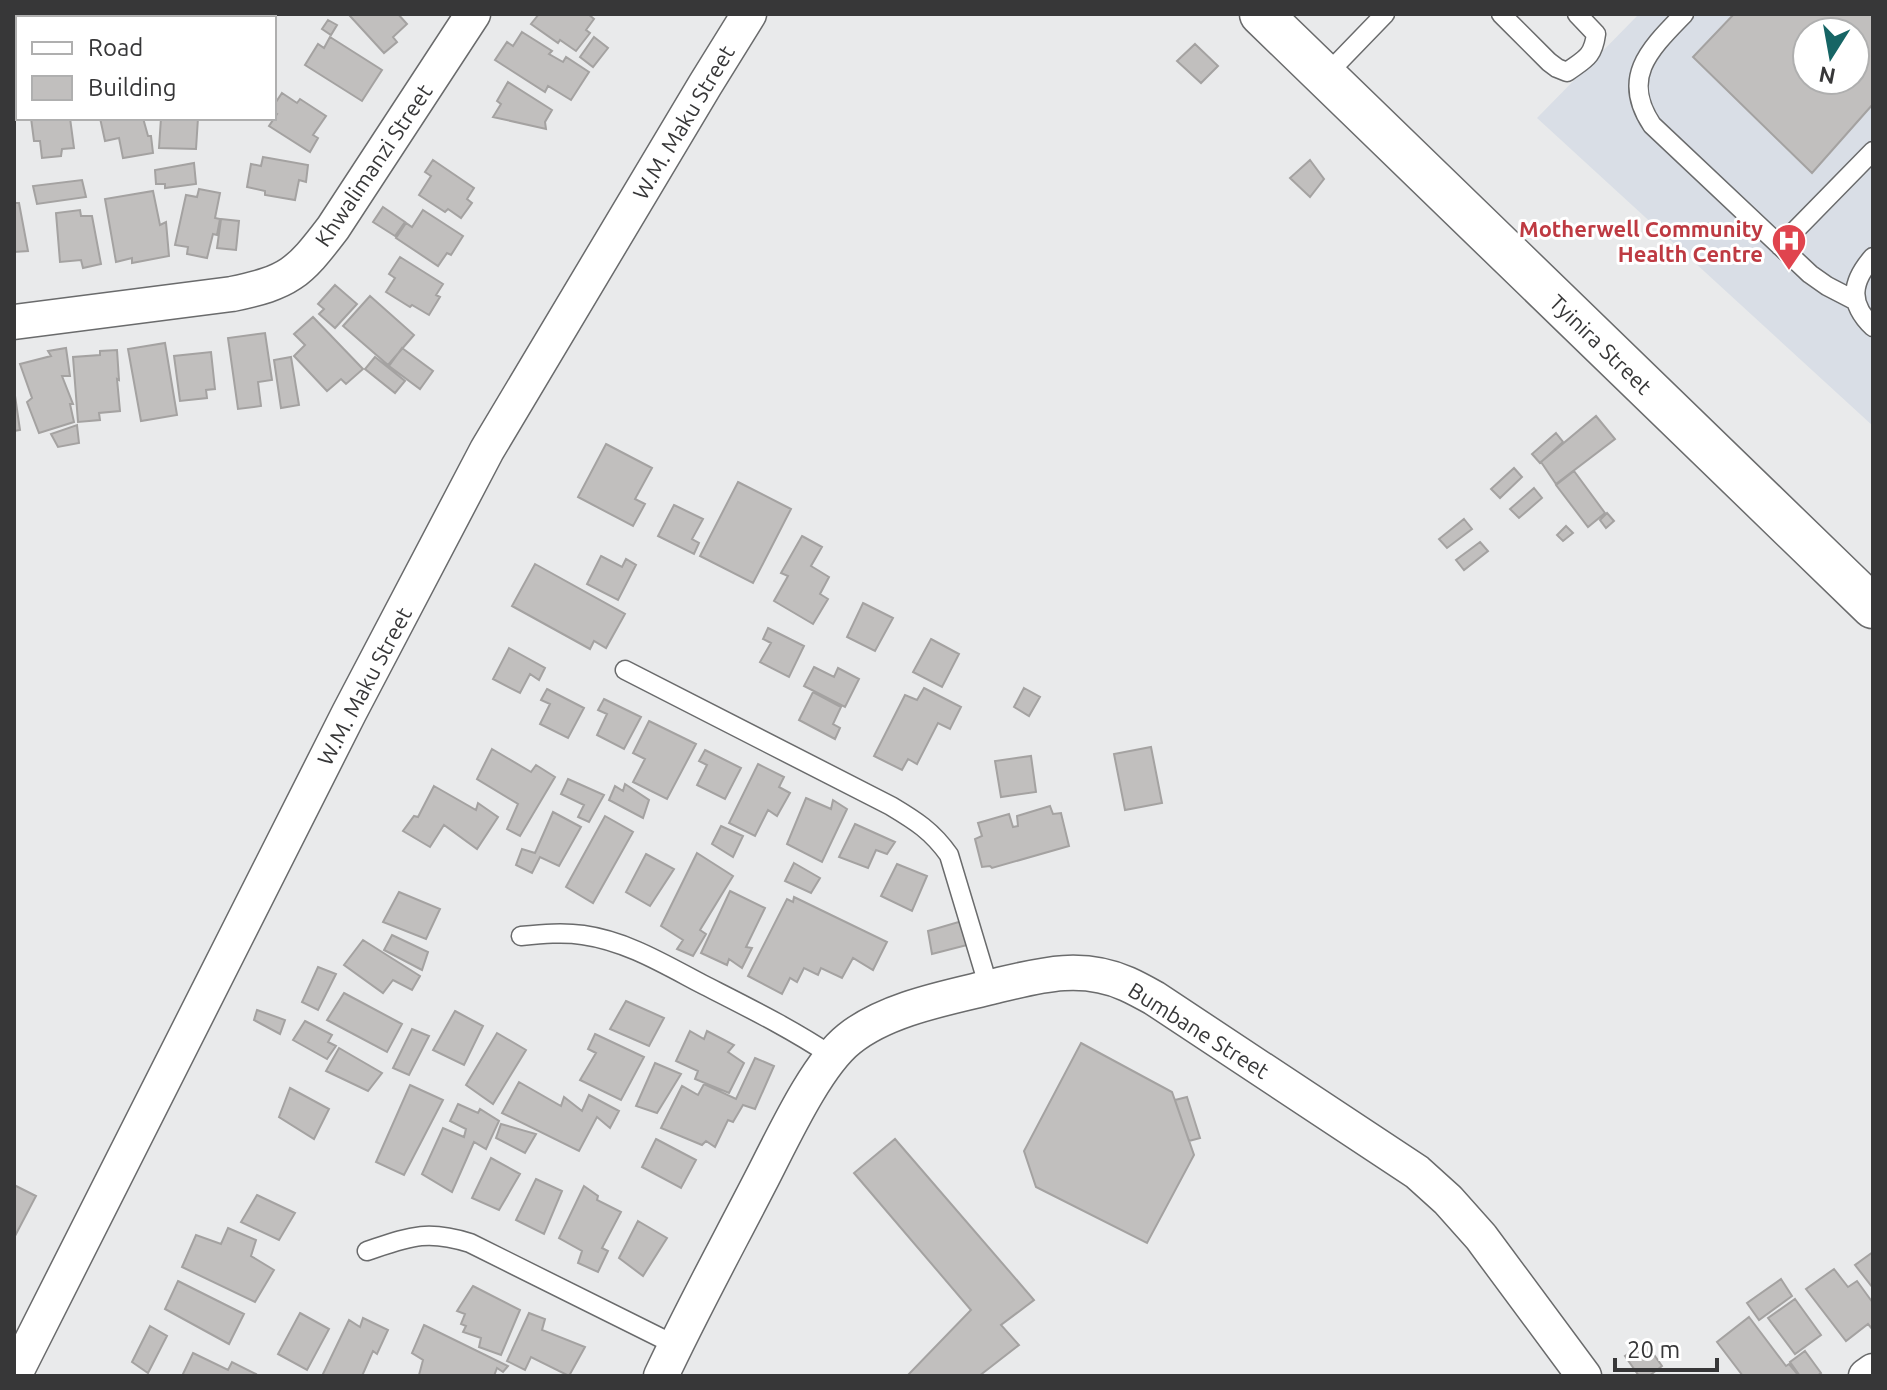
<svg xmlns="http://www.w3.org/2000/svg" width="1887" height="1390" font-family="Ubuntu,sans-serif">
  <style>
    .built { fill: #d9dee6; fill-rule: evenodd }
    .building { fill: #c1bfbe; stroke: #a4a2a1; stroke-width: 2; fill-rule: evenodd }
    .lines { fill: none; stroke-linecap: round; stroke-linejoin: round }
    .service-casing { stroke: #6a6b6c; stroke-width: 21 }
    .minor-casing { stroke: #6a6b6c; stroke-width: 37 }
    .tertiary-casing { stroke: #6a6b6c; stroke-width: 45 }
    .service { stroke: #fff; stroke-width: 18 }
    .minor { stroke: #fff; stroke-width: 34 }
    .tertiary { stroke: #fff; stroke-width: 42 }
    .labels { text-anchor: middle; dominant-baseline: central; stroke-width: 6; stroke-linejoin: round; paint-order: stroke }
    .street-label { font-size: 22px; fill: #373738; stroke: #fff }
    .health-label { font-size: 22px; font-weight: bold; fill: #be3a42; stroke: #fff; text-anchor: end }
  </style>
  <rect width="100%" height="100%" fill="#e9eaeb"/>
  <path class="built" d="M1639,14h234v412l-336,-308zM1807,32h48v48h-48z"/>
  <path class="building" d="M352,14h46l9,10 -14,13 4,5 -13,11 -34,-37z
    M539,14h49l6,5 -8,11 4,3 -14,18 -16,-11 -2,3 -27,-19z
    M1734,14h139v90l-61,69 -119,-116zM1807,32h48v48h-48z
    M328,20l9,5 -6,10 -9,-6z
    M522,32l30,19 -3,3 14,8 3,-5 23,15 -18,28 -23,-14 -3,6 -50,-32 12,-18 6,4z
    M330,37l52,33 -20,31 -57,-36 13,-21 6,4z
    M594,37l14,11 -15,19 -13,-10z
    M1195,44l23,22 -17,17 -24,-22z
    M508,82l44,28 -7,12 1,7 -53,-12 8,-13 -4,-3z
    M282,93l15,10 3,-4 26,17 -13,19 5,3 -8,14 -41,-26 8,-12 -3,-1v-8z
    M31,118h39l4,30 -12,1 -1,7 -19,2 -2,-17h-6z
    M100,118h43l5,18h3l2,17 -30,5 -4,-20 -14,3z
    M161,118h37l-2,31 -37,-1z
    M263,157l45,8 -2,17 -7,-2 -4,20 -30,-5v-4l-18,-4 4,-23 10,2z
    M433,160l41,28 -7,11 5,4 -11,15 -13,-9 -3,3 -26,-17 12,-19 -6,-4z
    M1310,160l14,19 -14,18 -20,-19z
    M194,163l2,21 -31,4v-4h-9l-1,-14z
    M82,180l4,17 -49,7 -4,-18z
    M199,189l21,4 -5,25 5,1 -3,16 -4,-1 -6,24 -20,-4 1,-7 -13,-2 11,-50 11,2z
    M153,191l7,34 6,-3 3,34 -37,7v-5l-16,4 -11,-63z
    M14,203h5l9,48 -14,1z
    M383,207l22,15 -10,14 -22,-14z
    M80,210l1,6h11l9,48 -18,4 -2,-8 -21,2 -4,-49z
    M423,210l40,26 -12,19 -4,-2 -9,13 -42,-28 10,-15 6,4z
    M221,219l18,2 -3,29 -19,-2z
    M400,257l43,27 -7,11 4,2 -11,18 -17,-10 -2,2 -24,-15 9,-14 -6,-4z
    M335,285l22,19 -22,24 -16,-14 5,-5 -6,-5z
    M370,296l44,39 -26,30 -45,-39z
    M313,317l50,52 -17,15 -5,-5 -14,12 -33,-35 11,-11 -11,-11z
    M265,333l7,47 -14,2 3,24 -23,3 -10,-71z
    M165,343l12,72 -36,6 -13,-72z
    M66,348l4,28h-8l11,28h-3l4,18 -35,11 -12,-31 5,-4 -12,-34 31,-8 -3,-5z
    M402,348l31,23 -13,18 -31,-23z
    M117,350l2,30 -2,-1 3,32 -21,2 1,7 -22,2 -5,-65 27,-2v-4z
    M211,352l4,37 -9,1 1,8 -27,3 -6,-45z
    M291,357l8,48 -18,3 -7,-48z
    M375,357l30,24 -10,12 -30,-24z
    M14,389l6,41 -6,1z
    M1596,416l19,23 -59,45 -15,-22z
    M77,425l2,18 -21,4 -7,-13z
    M1556,433l7,9 -23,21 -8,-9z
    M606,444l46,24 -17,31 10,5 -12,22 -55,-29z
    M1514,468l8,9 -22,21 -9,-9z
    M1574,471l31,42 -17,14 -32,-42z
    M738,482l53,27 -38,74 -53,-27z
    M1534,488l8,10 -23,20 -9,-9z
    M674,505l29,14 -11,20 7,4 -5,11 -36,-18z
    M1607,513l7,8 -8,7 -6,-8z
    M1464,519l8,10 -25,19 -8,-9z
    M1566,526l7,7 -10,8 -6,-6z
    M802,536l20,11 -11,19 18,11 -9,17 8,5 -15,25 -39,-23 14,-25 -7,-3z
    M1480,542l8,9 -24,19 -8,-10z
    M601,556l21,11 4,-8 10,6 -18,35 -31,-16z
    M535,564l90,50 -19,34 -12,-7 -4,8 -78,-43z
    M863,603l30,15 -18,33 -28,-14z
    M768,628l36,18 -15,31 -29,-15 11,-19 -8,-4z
    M931,639l28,15 -17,33 -29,-15z
    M509,648l36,20 -6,12 -9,-6 -10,19 -27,-14z
    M814,667l20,10 4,-9 21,11 -14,28 -41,-21z
    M924,688l37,19 -11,22 -12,-6 -21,41 -9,-5 -6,11 -28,-14 31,-61 12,5z
    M1024,688l16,9 -11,19 -15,-9z
    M547,689l37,19 -16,30 -28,-14 10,-20 -9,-4z
    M813,692l28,15 -8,17 7,4 -5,11 -36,-19z
    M604,699l37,18 -17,32 -27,-14 10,-21 -9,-4z
    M649,721l47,23 -29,55 -34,-17 12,-23 -12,-6z
    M1151,747l11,56 -37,7 -11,-56z
    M492,749l39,23 5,-7 19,12 -35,59 -13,-7 11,-25 -41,-25z
    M705,750l36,18 -16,31 -28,-14 10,-20 -8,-4z
    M1031,756l5,36 -35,5 -6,-36z
    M758,764l26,13 -5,10 11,6 -13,23 -9,-6 -13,26 -26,-13z
    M568,779l36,16 -15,27 -11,-5 6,-12 -23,-11z
    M625,784l24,16 -6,18 -34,-18 6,-14 8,5z
    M434,786l42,24 2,-7 20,14 -21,32 -33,-24 -14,22 -27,-16 11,-15 4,1z
    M806,798l25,11 2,-9 14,9 -25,53 -35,-18z
    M1050,806l3,8 8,-1 8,33 -77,22 -2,-2 -8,1 -7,-28 7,-3 -4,-13 31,-9 4,13 5,-1 -1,-10z
    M553,812l28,15 -22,39 -19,-9 -8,16 -16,-8 6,-16 13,4z
    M605,816l28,16 -40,71 -27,-16z
    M855,824l40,18 -8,12 -11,-4 -8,18 -29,-11z
    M721,826l22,10 -10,21 -21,-13z
    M697,853l36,23 -33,54 6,4 -13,22 -16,-7 6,-9 -22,-14z
    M646,854l28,15 -24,37 -24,-14z
    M794,863l26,15 -9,15 -26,-12z
    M897,864l30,12 -15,35 -31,-15z
    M730,891l35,17 -19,39 6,1 -10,20 -13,-9 -2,6 -26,-12z
    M399,892l41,17 -14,30 -43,-17z
    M794,897l93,45 -14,28 -20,-12 -11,20 -21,-10 -3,7 -14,-7 -7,14 -7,-4 -8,16 -34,-18 39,-77 6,3z
    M962,921l5,24 -35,9 -4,-23z
    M392,935l36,17 -6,18 -38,-20z
    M363,940l57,36 -8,14 -19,-10 -10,13 -39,-28z
    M318,967l18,7 -18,36 -16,-8z
    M344,993l58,31 -15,28 -60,-32z
    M626,1001l38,17 -15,28 -39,-17z
    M257,1010l28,10 -5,14 -26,-14z
    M455,1011l28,15 -19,39 -31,-15z
    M305,1021l27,14 -4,7 8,4 -9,13 -34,-19z
    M412,1029l17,7 -20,39 -16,-7z
    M690,1031l14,8 3,-8 27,14 -6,7 16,11 -15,30 -34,-14 3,-8 -22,-10z
    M497,1033l29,17 -33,54 -27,-19z
    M595,1034l49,23 -23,43 -41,-20 16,-27 -8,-4z
    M1081,1043l91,49 22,63 -47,88 -111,-56 -12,-36z
    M339,1048l43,25 -14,18 -42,-20z
    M755,1058l19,8 -19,43 -12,-4 -10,17 -5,-2 -13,27 -9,-6 -4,4 -41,-17 21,-42 16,9 6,-11 32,15z
    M655,1063l26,11 -24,39 -21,-7z
    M519,1082l42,24 3,-9 18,14 7,-16 30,16 -9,17 -13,-11 -18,34 -77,-38z
    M410,1085l33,15 -39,75 -28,-13z
    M290,1088l39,21 -15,30 -35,-22z
    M1187,1097l13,41 -11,3 -14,-41z
    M458,1104l20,9 2,-4 19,12 -13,28 -12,-7 -22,50 -30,-18 21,-46 21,9 2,-8 -16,-8z
    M501,1124l35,10 -11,19 -29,-15z
    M656,1139l40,21 -15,28 -39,-21z
    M895,1139l139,161 -33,25 18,20 -40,31h-72l64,-66 -117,-137z
    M491,1158l29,16 -21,36 -27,-12z
    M536,1179l26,12 -18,43 -28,-14z
    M14,1185l22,11 -21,40h-1z
    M584,1186l14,10 -1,4 24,12 -19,36 6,3 -10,21 -20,-9 4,-12 -23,-13z
    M257,1195l38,18 -16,27 -38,-18z
    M638,1221l29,17 -24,38 -24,-18z
    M228,1228l28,12 -5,16 23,14 -19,32 -73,-35 14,-32 25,9z
    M1873,1252v36l-18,-23z
    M1834,1269l14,18 9,-6 16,22v27l-5,-6 -22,17 -40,-52z
    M1781,1279l11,17 -33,24 -12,-17z
    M178,1281l66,33 -15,30 -64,-35z
    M473,1286l47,24 -19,45 -22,-8 2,-9 -18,-6 3,-6 -5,-2 4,-10 -8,-3z
    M1795,1299l26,36 -26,19 -27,-36z
    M300,1313l29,16 -22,41 -29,-16z
    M529,1313l16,6 -3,11 43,17 -16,29 -38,-19 -6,13 -18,-9z
    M1749,1317l37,49 3,-2 10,12h-56l-26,-34z
    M363,1318l25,12 -11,24 -4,-3 -11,25h-40l27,-56 11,7z
    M424,1325l84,41 -5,6 -6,-4 -3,8h-73l-2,-1 4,-15 -11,-7z
    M150,1326l17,10 -19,37 -16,-11z
    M1645,1342l17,24 -13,10h-10l-14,-20z
    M1805,1351l16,22 -4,3h-17l-10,-14z
    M193,1353l35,17 4,-8 24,12 -1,2h-73z"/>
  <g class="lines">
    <defs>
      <path id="service" d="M137,14l1,4
        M1501,14l48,48 8,6 10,4c18,-13 26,-15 29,-38l-19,-20
        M1684,14c-34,35 -64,63 -32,111l158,149 17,12 29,15
        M14,40l4,5
        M1325,76l60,-62
        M1780,246l93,-95
        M1873,257c-22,25 -25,46 0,70
        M625,670l266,136c25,15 41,25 58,49l40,133
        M521,936c21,-2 42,-4 62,-1 43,6 81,29 119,49 45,23 88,44 130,72
        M367,1251c42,-14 59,-22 103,-8l205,102"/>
      <path id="minor" d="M14,322l218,-28c57,-12 66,-20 101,-66l140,-214
        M14,1376l335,-663 138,-263 218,-365 44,-71
        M661,1376c31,-66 66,-130 99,-194 21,-40 55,-116 89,-143 37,-30 97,-41 142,-52 46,-11 89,-24 136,-3 9,4 18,9 27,14l263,174 31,28 33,37 103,139
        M1866,1376l7,-5"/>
      <path id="tertiary" d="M1261,14l612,593"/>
    </defs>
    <use href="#service" class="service-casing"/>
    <use href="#minor" class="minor-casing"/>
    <use href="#tertiary" class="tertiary-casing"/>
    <use href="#service" class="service"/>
    <use href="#minor" class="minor"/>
    <use href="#tertiary" class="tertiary"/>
  </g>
  <defs>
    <symbol id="hospital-pin" viewBox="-11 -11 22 30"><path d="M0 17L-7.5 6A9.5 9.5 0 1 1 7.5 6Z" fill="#e0444e" stroke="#fff"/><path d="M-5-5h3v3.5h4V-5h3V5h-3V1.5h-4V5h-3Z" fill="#fff"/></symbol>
  </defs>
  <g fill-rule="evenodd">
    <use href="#hospital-pin" x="1769" y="221" width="40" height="54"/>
  </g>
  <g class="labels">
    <g class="street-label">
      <text transform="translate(683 122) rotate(-59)">W.M. Maku Street</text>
      <text transform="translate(373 165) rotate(-56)">Khwalimanzi Street</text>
      <text transform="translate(1601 344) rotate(44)">Tyinira Street</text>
      <text transform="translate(364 686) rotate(-62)">W.M. Maku Street</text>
      <text transform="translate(1199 1030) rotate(32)">Bumbane Street</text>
    </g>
    <g class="health-label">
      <text x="1763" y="228">Motherwell Community<tspan x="1763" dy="25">Health Centre</tspan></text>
    </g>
  </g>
  <rect width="1887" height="1390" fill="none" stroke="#373738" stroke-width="32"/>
  <rect x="16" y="16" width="260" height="104" fill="#ffffff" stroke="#afafaf" stroke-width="2"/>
  <rect x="32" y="42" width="40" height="12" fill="#ffffff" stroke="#afafaf" stroke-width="2"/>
  <text x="88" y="56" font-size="24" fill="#373738">Road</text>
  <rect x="32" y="76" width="40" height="24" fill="#c1bfbe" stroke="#afafaf" stroke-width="2"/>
  <text x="88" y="96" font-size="24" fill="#373738">Building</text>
  <g transform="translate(1831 56) rotate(191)"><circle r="38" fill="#ffffff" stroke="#afafaf" stroke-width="2"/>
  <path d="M0-6L14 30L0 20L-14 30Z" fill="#166565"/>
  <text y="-12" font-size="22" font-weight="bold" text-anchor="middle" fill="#373738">N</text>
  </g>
  <path d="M1615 1358v12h102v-12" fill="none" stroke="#373738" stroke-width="4"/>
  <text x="1627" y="1358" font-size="24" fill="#373738" stroke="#ffffff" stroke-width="6" paint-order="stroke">20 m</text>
</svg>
